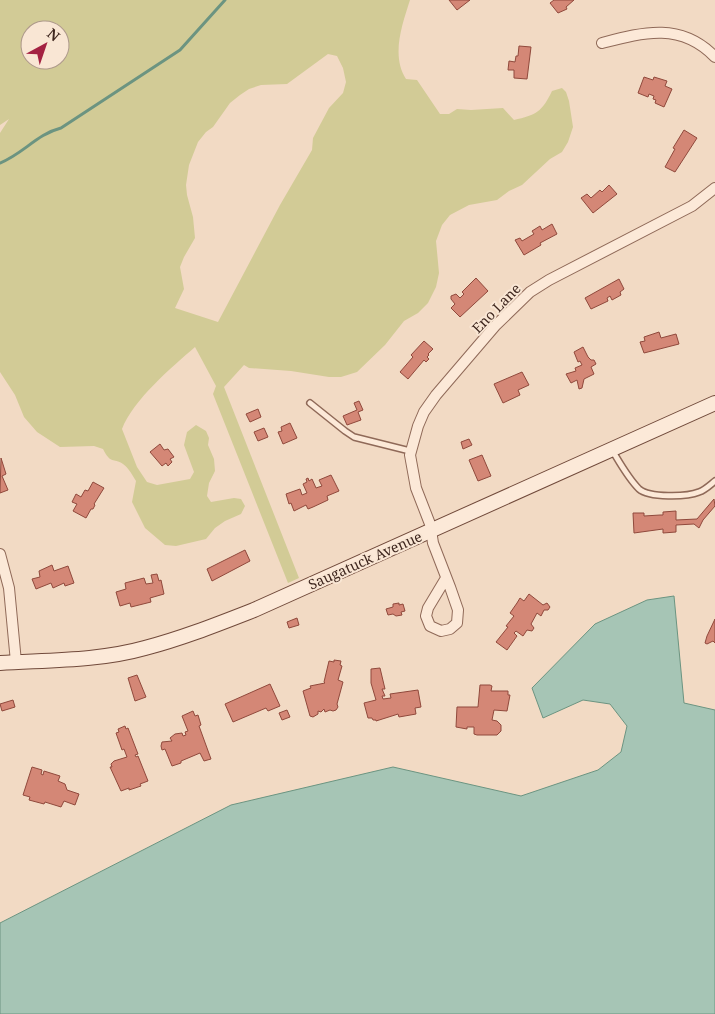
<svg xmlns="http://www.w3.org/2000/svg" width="715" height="1014" font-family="'Noto Serif',serif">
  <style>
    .green { fill: #d2cb96; fill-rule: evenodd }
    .water { fill: #a6c5b5; stroke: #6c9481 }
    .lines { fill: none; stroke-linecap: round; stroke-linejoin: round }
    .stream { stroke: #6c9481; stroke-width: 3 }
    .building { fill: #d48776; stroke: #90493c }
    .service-casing { stroke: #8f6958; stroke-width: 8 }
    .minor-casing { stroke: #8f6958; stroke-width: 12 }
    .secondary-casing { stroke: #714a3b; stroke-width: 16 }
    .service { stroke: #fce9d8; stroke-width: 5 }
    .minor { stroke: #fce9d8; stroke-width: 10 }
    .secondary { stroke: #fce9d8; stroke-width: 14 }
    .labels { text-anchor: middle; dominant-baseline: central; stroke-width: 4; stroke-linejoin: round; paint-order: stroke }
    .street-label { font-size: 14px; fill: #3e261e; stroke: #f9e6d4 }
  </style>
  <rect width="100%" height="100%" fill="#f2dac4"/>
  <path class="green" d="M0,0h410c-8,25 -19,56 -4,79l11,1 23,34h9l8,-5 14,1 32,-2 11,12c22,-5 28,-8 38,-29l10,-3 4,4 3,9 4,26 -5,15 -6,10 -12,7 -28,26 -13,6 -12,9 -28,5 -19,10 -8,10 -6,16 3,32 -3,14 -8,16 -10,10 -14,8 -19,24 -28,27 -16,5h-12l-38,-6 -42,-3 -5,-3 -20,22 75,191 -11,5 -75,-189 3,-8 -21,-39c-23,20 -62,53 -73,82l15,38 10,15 10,3 33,-6 4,-7 -10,-27 3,-13 9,-7 10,6 3,7 -1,7 6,14 1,12 -6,12 -2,13 4,6 23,-4 7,1 4,7 -4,8 -16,7 -10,7 -9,11 -30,7 -11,-1 -20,-17 -13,-26 4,-21c-3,-5 -8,-14 -13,-17 -10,-7 -12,1 -20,-15l-9,-3 -34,1 -23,-15 -13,-15 -9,-22 -15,-23v-239l9,-14 -9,6zM30,30h30v30h-30zM328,54l9,2 6,12 3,14 -3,11 -14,15 -16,30 -1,12 -32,55 -62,117 -43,-14 9,-19 -4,-22 4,-10 11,-19 -2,-21 -6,-22 -1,-10 3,-20 9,-23 8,-10 7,-5 17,-24 10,-8 9,-6 12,-4 26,-1z"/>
  <path class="water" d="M674,596l10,107 31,7v304h-715v-91l231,-118 162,-38 128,29 77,-26 23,-18 6,-26 -17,-22 -27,-4 -40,18 -11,-30 63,-64 52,-24z"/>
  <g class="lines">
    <path class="stream" d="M0,163c23,-9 37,-29 61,-35l119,-78 45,-50"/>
  </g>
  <path class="building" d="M449,0h21l-13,10z
    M554,0h20l-8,7 1,2 -9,4 -8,-10z
    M519,46l12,1 -4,32 -13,-1v-8h-6l1,-9 6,1 1,-6h2z
    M644,77l9,3 1,-3 13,4 -2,5 7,3 -8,18 -9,-4 1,-3 -3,-1 1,-3 -5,-2 -1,3 -10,-4z
    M684,130l13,8 -22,34 -10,-5 10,-18 -2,-1z
    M609,185l8,9 -24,19 -12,-15 6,-4 4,4 9,-8 2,2z
    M552,224l5,10 -17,9 1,2 -17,10 -9,-15 5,-2 2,3 12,-7 -2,-3 8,-5 2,4z
    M476,278l12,13 -28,26 -9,-9 4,-4 -4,-5v-3l5,-2 4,4 4,-4 -2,-2z
    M619,279l5,10 -4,3 1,3 -9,5 -2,-4 -3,2 1,3 -17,8 -6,-11z
    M659,332l2,6 15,-4 3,10 -35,9 -4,-11 5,-1 -1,-4z
    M424,341l9,8 -5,5 1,1 -2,2 2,2 -3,3 -2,-2 -16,19 -8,-7 13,-15 -2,-2z
    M583,347l5,10 3,3h3l2,4 -5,3 3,7 -10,5 -2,9 -3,1 -2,-9 -6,3 -5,-9 10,-3 -1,-3 7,-3 -2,-4 -2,1 -4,-10z
    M522,372l7,13 -11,5 2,5 -17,8 -9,-19z
    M359,401l4,9 -5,2 3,8 -14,5 -4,-9 14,-6 -3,-7z
    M258,409l3,8 -11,5 -4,-8z
    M290,423l7,15 -14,6 -5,-12 4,-1 -1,-4z
    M264,428l4,9 -10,4 -4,-9z
    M469,439l3,6 -9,4 -2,-7z
    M160,444l4,6 4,-1 6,8 -4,2 2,3 -4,4 -2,-3 -4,3 -12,-14z
    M482,455l9,21 -13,5 -9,-21z
    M1,458l5,16 -4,2 6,14 -8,3z
    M331,475l8,16 -12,5 1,4 -15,7 -5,2 -2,-4 -12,6 -3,-8 -2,1 -3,-10 14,-5 2,6 5,-2 -4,-9 4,-2 -1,-3 2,-1 1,3 3,-2 4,9 6,-2 -3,-6z
    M93,482l11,6 -10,16 1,1 -2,4h-2l-5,9 -13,-7 4,-7 -5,-2 4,-8 5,3 4,-7 3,1z
    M714,499l1,7 -12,14 -4,8 -5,-4 -18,1v7l-13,1v-4l-29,4 -1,-20h11v3l16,-1h3v-3l13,-1v9l21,-1z
    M245,550l5,11 -38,20 -5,-12z
    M52,565l2,6 14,-5 6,17 -9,3 -1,-3 -11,5 -2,-5 -15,6 -4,-10 8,-2 -1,-6z
    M157,574l2,7 2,-1 3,14 -14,4 1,4 -20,5 -1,-4 -10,3 -4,-14 10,-3 -1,-6 19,-5 2,6 7,-1 -2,-8z
    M529,594l14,11 4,-2 3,4 -2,3h-4l-3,6 -4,-3 -6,11 3,4 -2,3 -5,-1 -4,6 -7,-5 -2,2 3,3 -10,14 -11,-8 12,-15 -2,-1 8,-10 -4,-3 7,-10 3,-5 4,3z
    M399,603v2l4,-1 2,7 -4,1 1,3 -6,1 -3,-2 -5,1 -2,-6 7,-2v-3z
    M297,618l2,7 -10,3 -2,-6z
    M715,619v24l-2,-2 -6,3 -2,-1 2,-7z
    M334,660l7,1 -1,4 2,1 -4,14 5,2 -6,22 1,3 -2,3 -3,1 -3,-1 -5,2 -1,-3 -3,3 -3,-1v3l-5,3 -3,-1 -7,-25 8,-3 -1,-2 15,-3 -1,-1 5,-21 5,1z
    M380,668l5,21h-3l3,7h-3l1,3 8,-1 -1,-4 28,-4 3,17 -6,1 1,6 -17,3 -1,-3 -3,1 -19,6v-1h-3l-1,-2h-4l-4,-15 12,-3 -5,-17v-14z
    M137,675l9,22 -11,4 -7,-23z
    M270,684l10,22 -12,5 -2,-3 -33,14 -8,-18z
    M480,685h10l2,1 -1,5h17v4h2l-3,16 -13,-1 -2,10 5,1 4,4v6l-4,4h-20l-3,-1v-7h-7v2l-11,-2 1,-20h21z
    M13,700l2,7 -13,4 -2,-7z
    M287,710l3,7 -8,3 -3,-7z
    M193,711l2,5 3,-1 3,10 -2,1 12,33 -7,2 -4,-8 -19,8v2l-9,3 -7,-17 -3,1 -1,-4 1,-4 10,-1 -2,-3 5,-4 7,-1 1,3 3,-1 -1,-3 3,-1 -6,-15z
    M125,726l1,3 2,-1 10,26 -3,1 1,2 2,-1 10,25 -8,3 1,2 -12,4v-2l-8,3 -11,-24h2l-1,-3 3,-3 13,-4 -3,-8 -2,1 -6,-17 3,-1 -1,-3z
    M32,767l10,3 -1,4 2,1 1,-4 16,5 -2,5 7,3 2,6 12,4 -4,11 -11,-4 -3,6 -16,-5 -1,2 -15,-4 1,-3 -7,-2z"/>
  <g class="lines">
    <defs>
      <path id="service" d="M310,403l35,28 9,6 56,14
        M612,450c8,13 16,28 27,39 10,9 48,8 60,3 6,-2 11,-7 16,-11"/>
      <path id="minor" d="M602,43c42,-11 79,-21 113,14
        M0,554l9,34 7,74
        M446,578l-18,30 -2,8 4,10 11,5 9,-2 7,-6 1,-13 -8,-23 -17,-44 -3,-19 -14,-36 -6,-33 8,-29 6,-14 12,-17 59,-69 35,-34 19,-12 143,-74 23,-18"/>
      <path id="secondary" d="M0,663c48,-3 99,-2 145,-15 38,-10 73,-24 109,-38l461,-207"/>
    </defs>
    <use href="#service" class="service-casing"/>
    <use href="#minor" class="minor-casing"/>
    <use href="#secondary" class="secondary-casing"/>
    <use href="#service" class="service"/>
    <use href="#minor" class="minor"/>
    <use href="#secondary" class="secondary"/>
  </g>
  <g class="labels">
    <g class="street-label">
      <text transform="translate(496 308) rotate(-46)">Eno Lane</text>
      <text transform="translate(365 560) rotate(-24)">Saugatuck Avenue</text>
    </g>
  </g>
  <g transform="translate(45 45) rotate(40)"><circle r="24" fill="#f9e6d4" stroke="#ae998b"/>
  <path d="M0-4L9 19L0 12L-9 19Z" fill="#a42242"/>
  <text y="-8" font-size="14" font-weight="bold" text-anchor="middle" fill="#3e261e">N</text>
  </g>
</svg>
